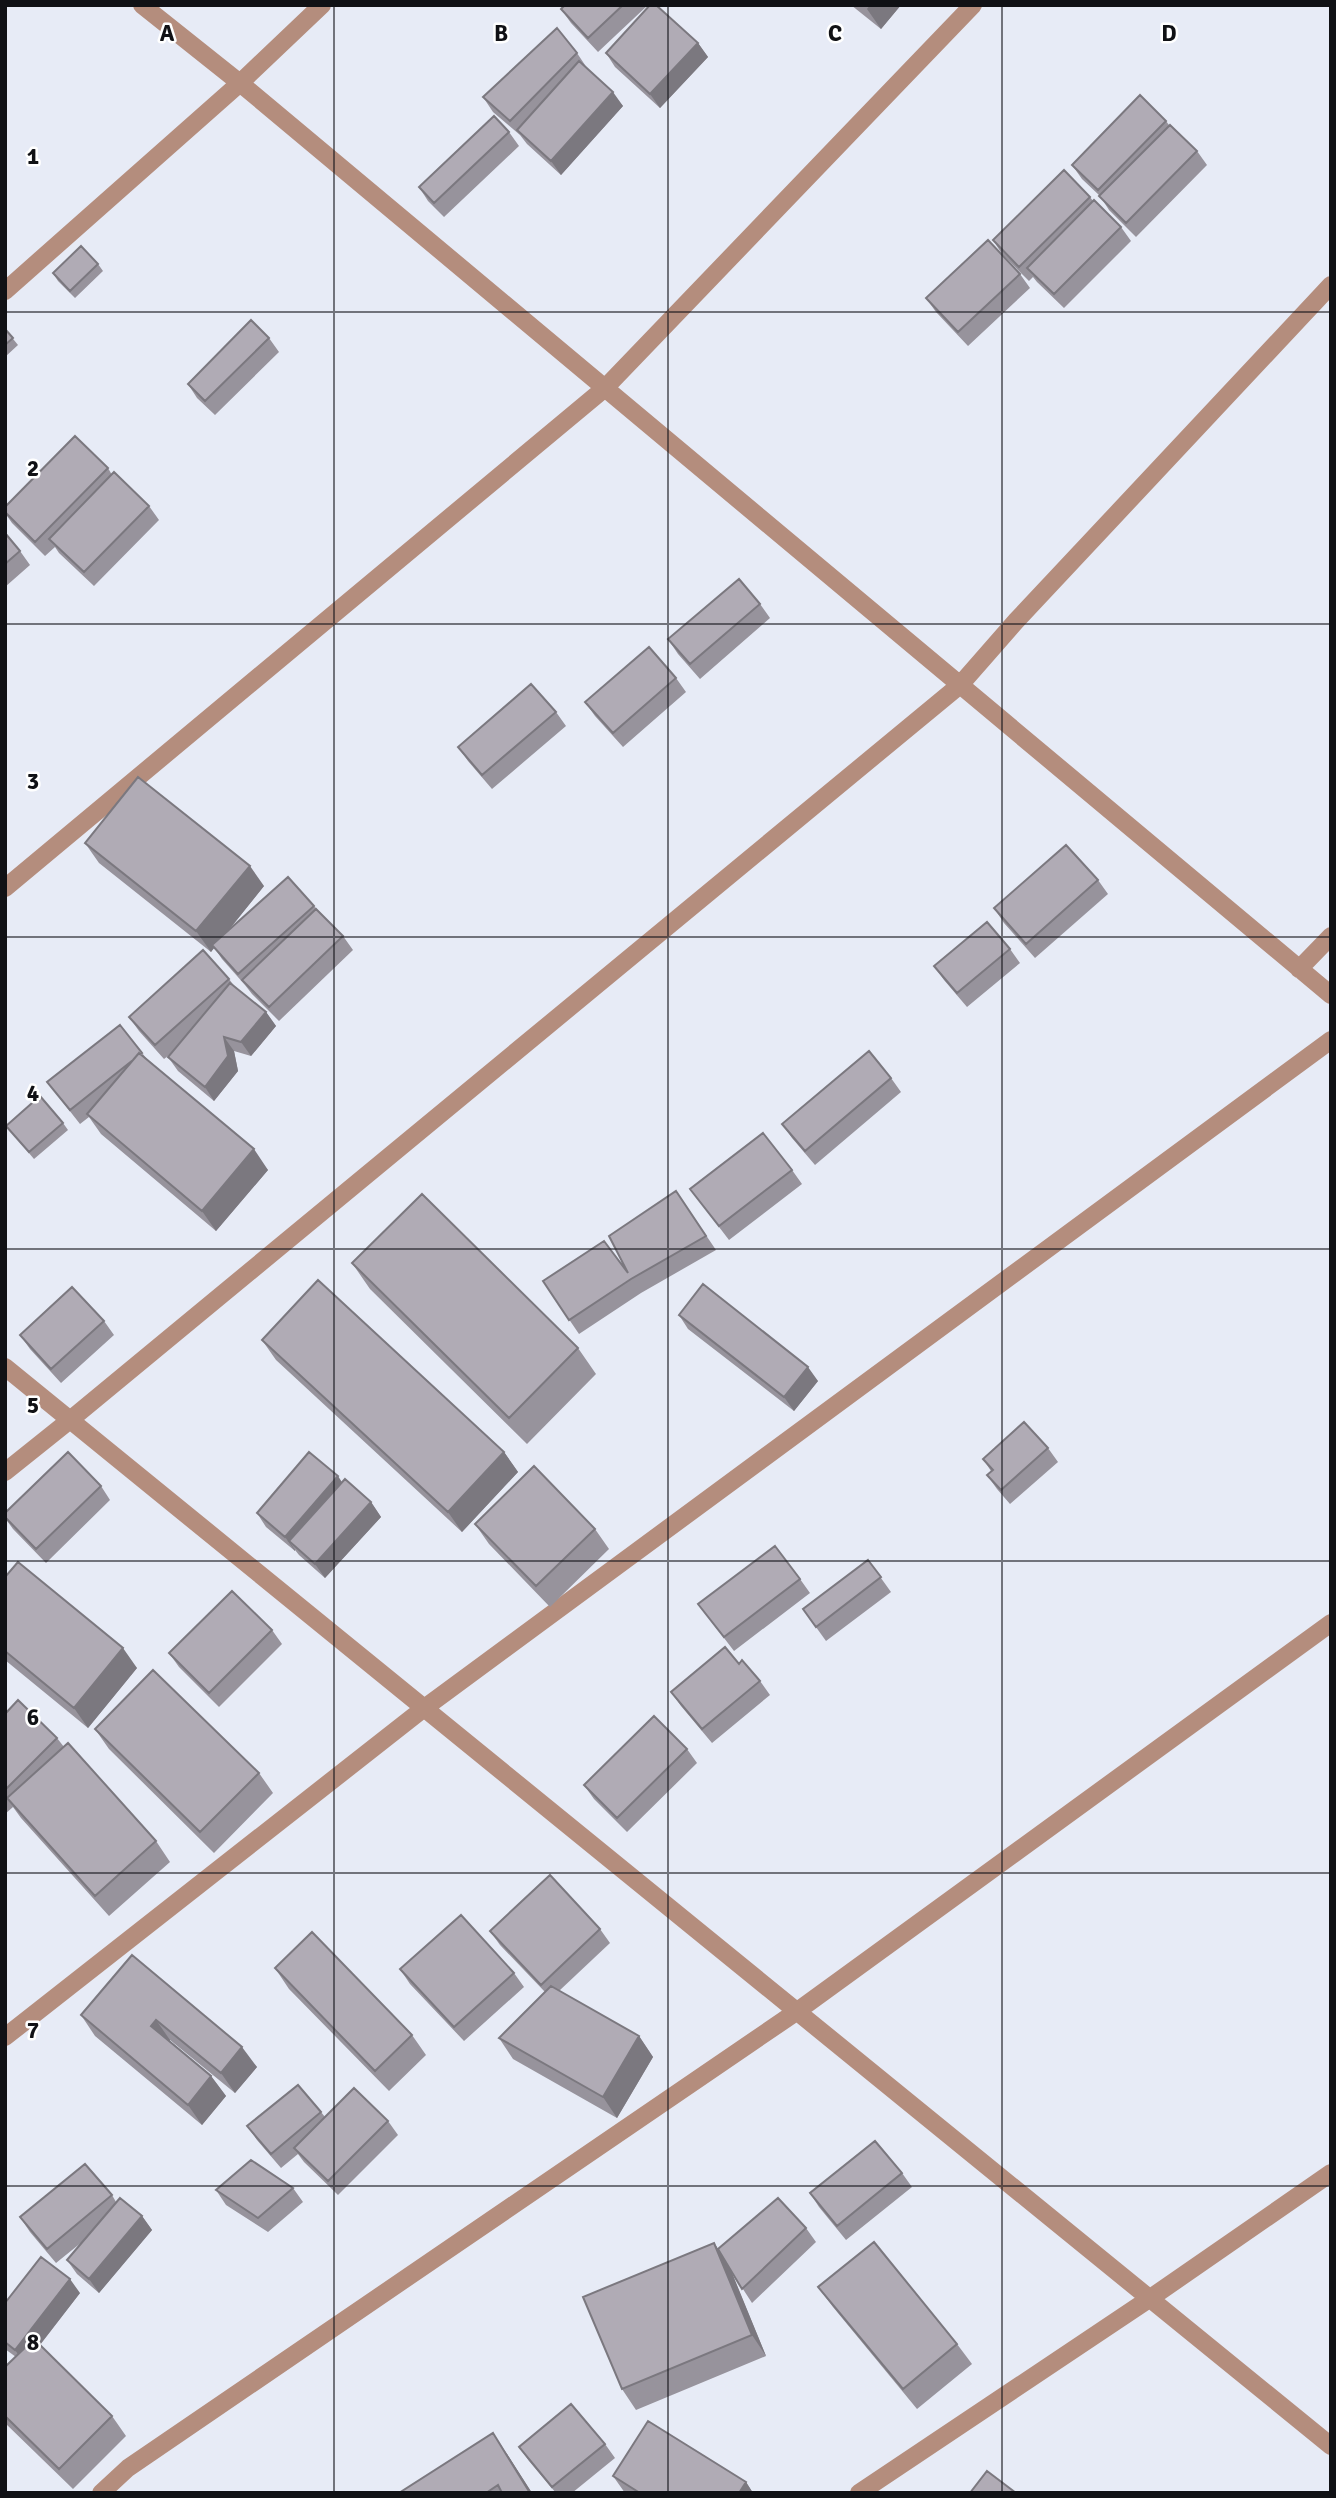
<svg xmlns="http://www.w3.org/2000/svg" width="1336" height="2498" font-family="Signika,sans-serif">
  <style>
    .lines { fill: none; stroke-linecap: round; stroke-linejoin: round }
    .minor { stroke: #b48d7d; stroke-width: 18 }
    .wall { fill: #97939c }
    .shaded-wall { fill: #7b787f }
    .building { fill: #b0abb5; stroke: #7b787f; stroke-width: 2 }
    .grid { fill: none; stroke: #101115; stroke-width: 2; stroke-opacity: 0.55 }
    .grid-label { font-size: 23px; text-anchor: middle; font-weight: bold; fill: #101115; stroke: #fff; stroke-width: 5; stroke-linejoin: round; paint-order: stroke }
  </style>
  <rect width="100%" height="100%" fill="#e7ebf6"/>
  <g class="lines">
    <path class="minor" d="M142,5l98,78 1091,912
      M5,291l235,-208 82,-78
      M5,888l600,-500 368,-383
      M1299,969l32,-33
      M5,1367l1326,1079
      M5,1472l65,-52 890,-735 56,-64 315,-336
      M5,2037l418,-328 908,-669
      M101,2493l27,-25 668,-456 535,-389
      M859,2493l290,-194 182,-126"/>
  </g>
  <path class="wall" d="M565,5h83l-50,47 -27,-29 -10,-14z
    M851,5h50l-20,24z
    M698,43l10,14 -48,51 -45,-41 -9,-14z
    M577,53l10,15 36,38 -62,69 -34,-31 -7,-9 -27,-23 -10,-15z
    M1166,121l3,4 28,26 10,14 -71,72 -27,-27 -9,-14 -18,-17 -10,-14z
    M509,132l10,14 -75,71 -16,-16 -9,-14z
    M1090,197l3,4 28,26 10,14 -67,67 -27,-26 -4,-5 -4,4 -27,-27 -9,-14z
    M98,264l5,7 -28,27 -17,-17 -5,-8z
    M1020,274l10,14 -62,58 -32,-34 -10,-14z
    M5,329l13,16 -13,12z
    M269,338l10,14 -64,63 -18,-17 -9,-14z
    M108,468l4,7 37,31 10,14 -65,66 -35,-33 -4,-6 -10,9 -33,-33 -7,-10v-6z
    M5,533l15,18 10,14 -25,22z
    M760,604l10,14 -70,61 -22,-25 -10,-15z
    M676,678l10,14 -63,55 -28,-31 -10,-14z
    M556,712l10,14 -74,63 -24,-28 -10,-14z
    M85,843l179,43 -36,45 86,-25 29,30 10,14 -74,71 -27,-27 -7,-9 -23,-26 -8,-12 -3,5 -112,-89z
    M1098,880l10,14 -73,64 -31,-35 -10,-15z
    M1010,949l10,14 -53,44 -23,-27 -10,-14z
    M229,979l6,8 31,25 10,14 -25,30 -17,-5 4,20 -24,30 -36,-30 -10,-14 5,-5 -9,7 -25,-28 -10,-14z
    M142,1053l5,6 121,111 -52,61 -115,-97 -12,-17 -9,7 -33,-42z
    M891,1078l10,14 -86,73 -23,-27 -10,-14z
    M63,1123l5,7 -34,29 -28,-33z
    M792,1170l10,14 -73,56 -39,-51z
    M676,1191l40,59 -75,43 -62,41 -36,-53 85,-8z
    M352,1263l226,85 18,26 -69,70 -157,-155z
    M679,1315l139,66 -24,30 -106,-82z
    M104,1321l10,14 -53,48 -31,-34 -10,-14z
    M262,1340l242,112 14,20 -56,60 -186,-172z
    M1048,1448l10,14 -48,42 -13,-15 -10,-14 4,-4 -8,-12z
    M342,1482l29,20 10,15 -56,61 -26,-23 -4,-5v1l-29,-24 -9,-14z
    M101,1486l9,14 -64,63 -33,-34 -8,-11v-5z
    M475,1524l120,5 14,20 -59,58 -61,-63z
    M868,1560l23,32 -65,49 -23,-32z
    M5,1577l132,91 -49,60 -83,-68z
    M800,1579l10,14 -76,58 -36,-47z
    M272,1630l10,14 -63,63 -40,-40 -10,-14z
    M739,1664l21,17 10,14 -58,48 -31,-37 -10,-14z
    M5,1714l52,24 7,9 92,94 14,21 -61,54 -88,-98 -8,-11 -8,7z
    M95,1729l164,44 14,20 -59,60 -105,-104z
    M687,1749l10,14 -70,69 -33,-33 -10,-14z
    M600,1929l10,14 -51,48 80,45 14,21 -36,61 -104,-59 -14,-21 46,-46 -45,-47 -10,-14z
    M132,1955l125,112 -22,26 -65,-53v1l41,35 15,20 -24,29 -107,-89 -14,-21z
    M275,1968l137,67 14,20 -37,36 -100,-102z
    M400,1969l114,4 10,14 -60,54 -54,-57z
    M321,2112l4,5 63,4 10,14 -60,60 -34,-33 -6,-8 -17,14 -24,-28 -10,-14z
    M902,2173l10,14 -66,53 -27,-33 -9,-14z
    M293,2188l10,14 -35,30 -42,-27 -10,-15z
    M112,2195l4,7 26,14 10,14 -53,63 -22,-19 -10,-14 15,-18 -26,21 -26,-31 -10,-15z
    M806,2228l10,14 -64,61 -22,-34 36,87 -130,54 -14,-21 92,-146 4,6z
    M818,2287l139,57 15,20 -55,45 -84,-102z
    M80,2293l-40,52 72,71 14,20 -53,53 -68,-66v-56l11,-10 -11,-8v-46z
    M605,2444l10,14 -43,35h-16l-27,-32 -10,-14z
    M507,2454l25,39h-133z
    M613,2476l133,6 7,11h-128z"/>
  <path class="shaded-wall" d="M870,5h31l-20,24 -14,-20z
    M698,43l10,14 -48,51 -10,-14z
    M613,92l10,14 -62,69 -10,-14z
    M250,866l14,20 -53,66 -15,-21z
    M266,1012l10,14 -25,30 -10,-14z
    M224,1037l10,14 4,20 -24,30 -9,-14z
    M254,1149l14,21 -52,61 -14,-20z
    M808,1367l10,14 -24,30 -10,-14z
    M504,1452l14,20 -56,60 -14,-20z
    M338,1476l9,14 -58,51 6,9v1l-10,-14z
    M371,1502l10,15 -56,61 -10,-14z
    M123,1648l14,20 -49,60 -14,-20z
    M156,2020l14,20 -4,6 -15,-20z
    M639,2036l14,21 -36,61 -14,-21z
    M242,2047l15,20 -22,26 -14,-20z
    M211,2076l15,20 -24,29 -14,-20z
    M142,2216l10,14 -53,63 -10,-14z
    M714,2243l14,20 38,93 -14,-21z
    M70,2279l10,14 -55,71 -10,-14z
    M493,2433l14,21 25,39h-2z
    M746,2482l7,11h-14z"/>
  <path class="building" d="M565,5h58l-35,33 -27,-29z
    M650,5h6l42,38 -48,51 -44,-41z
    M557,28l20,25 -67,68 -27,-24z
    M579,61l34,31 -62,69 -34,-31z
    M1140,95l26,26 -68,69 -26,-25z
    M494,116l15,16 -75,71 -15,-16z
    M1170,125l27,26 -71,72 -27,-27z
    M1064,170l26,27 -71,70 -26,-27z
    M1094,200l27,27 -67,67 -27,-26z
    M988,240l32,34 -62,58 -32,-34z
    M81,246l17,18 -28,27 -17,-18z
    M251,320l18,18 -64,63 -17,-17z
    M5,329l8,9 -8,7z
    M75,436l33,32 -73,74 -30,-30v-5z
    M114,472l35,34 -65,66 -35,-33z
    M5,533l15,18 -15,13z
    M739,579l21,25 -70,60 -22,-25z
    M649,647l27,31 -63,55 -28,-31z
    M531,684l25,28 -74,63 -24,-28z
    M138,777l112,89 -54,65 -111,-88z
    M1066,845l32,35 -72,64 -32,-36z
    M288,877l26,29 -76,68 -26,-29z
    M316,909l27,27 -74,71 -27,-27z
    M987,922l23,27 -53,44 -23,-27z
    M203,950l26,29 -74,66 -26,-28z
    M230,983l36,29 -25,30 -17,-5 4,19 -23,31 -37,-30z
    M120,1025l22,28 -2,1 -1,-1 -6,7 -63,50 -23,-28z
    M869,1051l22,27 -86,73 -23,-27z
    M139,1053l115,96 -52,62 -115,-97z
    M40,1096l23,27 -34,29 -23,-26z
    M763,1133l29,37 -73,56 -29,-37z
    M676,1191l30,45 -75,43 -62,41 -26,-39 61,-40 24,32 -19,-37z
    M422,1194l156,154 -69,70 -157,-155z
    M318,1280l186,172 -56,60 -186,-172z
    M703,1284l105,83 -24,30 -105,-82z
    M72,1287l32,34 -53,48 -31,-34z
    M1024,1422l24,26 -47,42 -14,-15 6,-5 -10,-11z
    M68,1452l33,34 -65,63 -31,-32v-4z
    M309,1452l29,24 -53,61 -28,-24z
    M534,1466l61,63 -59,57 -61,-62z
    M345,1479l26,23 -56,62 -26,-23z
    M775,1546l25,33 -76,58 -26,-33z
    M868,1560l13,17 -65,50 -13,-18z
    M18,1562l105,86 -49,60 -69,-57v-74z
    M232,1591l40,39 -63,63 -40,-40z
    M725,1647l14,17 3,-4 18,21 -58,48 -31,-37z
    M153,1670l106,103 -59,59 -105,-103z
    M18,1700l39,38 -52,52v-76z
    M654,1716l33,33 -70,69 -33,-33z
    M68,1743l88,98 -61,55 -88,-98z
    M550,1875l50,54 -59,56 -51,-54z
    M461,1915l53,58 -60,54 -54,-58z
    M312,1932l100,103 -37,36 -100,-103z
    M132,1955l110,92 -21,26 -65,-53 -5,6 60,50 -23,29 -107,-90z
    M551,1986l88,50 -36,61 -104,-59z
    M298,2085l23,27 -50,42 -24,-28z
    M354,2088l34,33 -60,60 -34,-33z
    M875,2141l27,32 -65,53 -27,-33z
    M251,2160l42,28 -35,30 -42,-28z
    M85,2164l27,31 -65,54 -27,-32z
    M120,2198l22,18 -53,63 -22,-19z
    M778,2198l28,30 -64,61 -24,-40z
    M874,2242l83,102 -54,45 -85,-102z
    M714,2243l38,92 -130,54 -39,-92z
    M41,2257l29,22 -55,71 -10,-8v-39z
    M34,2339l78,77 -53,53 -54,-53v-49z
    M571,2404l34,40 -53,43 -33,-40z
    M648,2421l98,61 -7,11h-99l-27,-17z
    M493,2433l37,60h-28l-4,-8 -12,8h-87z
    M987,2471l29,22h-46z"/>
  <path class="grid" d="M334,5v2488M668,5v2488M1002,5v2488M5,312h1326M5,624h1326M5,937h1326M5,1249h1326M5,1561h1326M5,1873h1326M5,2186h1326"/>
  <g class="grid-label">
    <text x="167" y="41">A</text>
    <text x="501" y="41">B</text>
    <text x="835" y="41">C</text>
    <text x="1169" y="41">D</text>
    <text x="33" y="164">1</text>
    <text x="33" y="476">2</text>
    <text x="33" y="789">3</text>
    <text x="33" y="1101">4</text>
    <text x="33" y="1413">5</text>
    <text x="33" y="1725">6</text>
    <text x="33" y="2038">7</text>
    <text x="33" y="2350">8</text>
  </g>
  <rect width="1336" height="2498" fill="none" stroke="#101115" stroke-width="14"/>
</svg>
